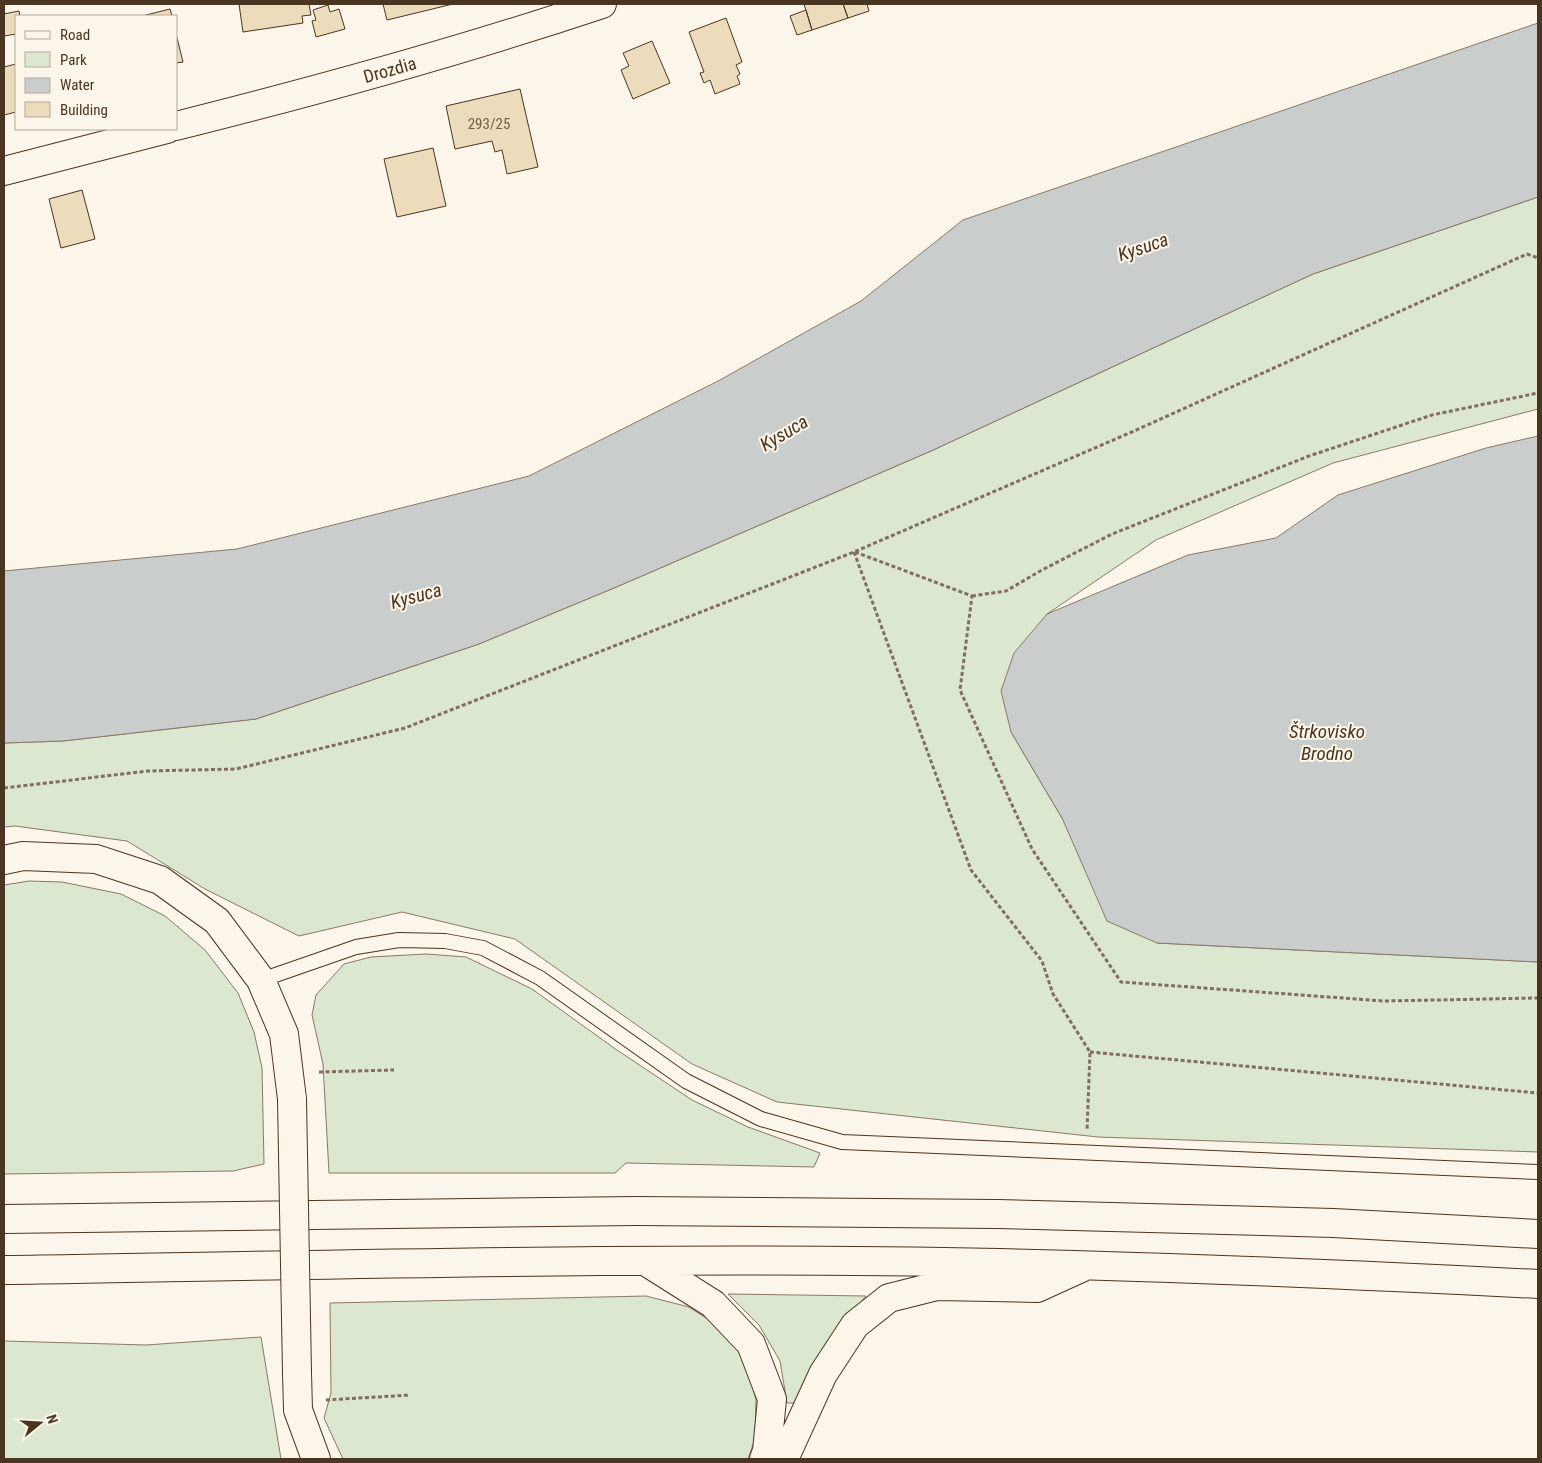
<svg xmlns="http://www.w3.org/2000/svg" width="1542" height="1463" font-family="'Roboto Condensed',sans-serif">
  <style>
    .green { fill: #dce7d0; stroke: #887966 }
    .water { fill: #c9cecd; stroke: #887966 }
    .building { fill: #ecdcbc; stroke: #4a3520 }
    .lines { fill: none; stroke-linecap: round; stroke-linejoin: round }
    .service-casing { stroke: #4a3520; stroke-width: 16 }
    .minor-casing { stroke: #4a3520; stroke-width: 30 }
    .primary-casing { stroke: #4a3520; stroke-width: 30 }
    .path { stroke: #7f6f5c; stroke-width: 3; stroke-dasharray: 4 2.5; stroke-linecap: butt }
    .service { stroke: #fbf6e9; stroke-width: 14 }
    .minor { stroke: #fbf6e9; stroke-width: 28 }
    .primary { stroke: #fbf6e9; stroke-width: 28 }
    .minor-bridge-casing { stroke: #4a3520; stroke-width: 30; stroke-linecap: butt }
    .minor-bridge { stroke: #fbf6e9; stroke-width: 28 }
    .labels { text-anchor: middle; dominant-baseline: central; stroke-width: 4; stroke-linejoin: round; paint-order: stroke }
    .number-label { font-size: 15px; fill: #725f47 }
    .street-label { font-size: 18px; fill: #4a3520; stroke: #fbf6e9 }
    .water-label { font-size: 19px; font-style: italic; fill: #4a3520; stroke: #fbf6e9 }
  </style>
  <rect width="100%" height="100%" fill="#fbf6e9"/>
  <path class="green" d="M1538,197v212l-205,54 -177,77 -109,74 -36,118 51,86 95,125 381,19v190l-440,-15 -321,-35 -85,-38 -177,-125 -113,-27 -103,24 -94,-47 -78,-48 -112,-15 -11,1v-84l59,-2 193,-22 223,-75 135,-56 317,-137 382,-177z
    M29,881l33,1 59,12 44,22 40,34 33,43 16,39 8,36 2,96 -31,7 -229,3v-289z
    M426,954l40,3 66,32 82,59 78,52 56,27 72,26 -6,14 -188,-4 -11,10h-286l-6,-109 -11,-49 4,-20 28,-31 27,-7z
    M728,1294l138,2 -34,41 -34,66h-11l-7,-42 -21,-36z
    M646,1296l43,11 37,24 21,35 9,34 -1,39 -7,20h-405l-19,-41 7,-25 -1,-90z
    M261,1337l20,122h-277v-118l142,4z"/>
  <path class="water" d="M1538,23v174l-225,77 -382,177 -317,137 -135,56 -223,75 -193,22 -59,2v-172l233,-22 292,-73 191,-96 141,-79 102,-81z
    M1538,436v526l-381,-19 -50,-22 -45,-103 -51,-86 -10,-41 13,-38 33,-39 141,-59 88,-17 62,-43 148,-47z"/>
  <path class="building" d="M239,4h70l2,11 -9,1 1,7 -60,9z
    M383,4h70l-66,16z
    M804,4h39l5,14 -36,12z
    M843,4h24l2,7 -21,7z
    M328,5l2,7 9,-3 6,20 -29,8 -4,-16 4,-1 -3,-10z
    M170,9l2,7h-30z
    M806,10l6,20 -15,5 -7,-19z
    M19,11l1,5h-4v18l-12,2v-22z
    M726,18l16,44 -6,3 4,9 -3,2 3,8 -25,10 -5,-14 -6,3 -4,-10 4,-1 -15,-40z
    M176,34l7,28 -7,1z
    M652,41l18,42 -37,16 -12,-29 8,-4 -6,-13z
    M16,64v48l-12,3v-48z
    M520,89l18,78 -31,7 -5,-24 -7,2 -3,-11 -37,8 -9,-43z
    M433,148l13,58 -49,11 -13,-58z
    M82,190l13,49 -34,9 -12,-49z"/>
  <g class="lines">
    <defs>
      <path id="service" d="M261,980l95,-33 43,-7 46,1 38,7 57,30 146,103 75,38 81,23 696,30"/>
      <g id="minor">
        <path id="s1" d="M176,126c144,-36 285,-75 426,-122"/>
        <path d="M4,171l163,-42"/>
        <path d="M4,860l19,-4 73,3 64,21 57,41 44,59 23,54 8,65"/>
        <path d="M297,1373l1,37 18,49"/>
      </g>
      <path id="primary" d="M4,1219l631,-8 362,3 336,9 205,11
        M645,1261l68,43 38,40 21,55 -5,52 -3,8
        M4,1270c331,-5 663,-14 995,-7 180,4 360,12 539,21
        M784,1459l39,-85 32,-49 34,-27 48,-12 100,2 44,-20"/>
    </defs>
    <use href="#service" class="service-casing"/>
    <use href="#minor" class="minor-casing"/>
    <use href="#primary" class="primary-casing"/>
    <path class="path" d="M854,552l117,318 71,91 11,33 37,58 -3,79
      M855,552l117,44 -12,94 72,159 89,133 263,19 154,-3
      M972,596l34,-5 36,-21 70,-36 197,-78 123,-41 106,-22
      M4,788l144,-17 88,-2 169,-41 449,-176 280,-121 393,-177 11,4
      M1090,1052l448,41
      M319,1072l75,-2
      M326,1400l84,-5"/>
    <use href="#service" class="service"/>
    <use href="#minor" class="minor"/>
    <use href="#primary" class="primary"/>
    <defs>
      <path id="minor-bridge" d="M292,1099l5,274"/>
    </defs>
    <use href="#minor-bridge" class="minor-bridge-casing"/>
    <use href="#minor-bridge" class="minor-bridge"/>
  </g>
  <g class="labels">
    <g class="number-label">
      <text x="489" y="124">293/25</text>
    </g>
    <g class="street-label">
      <text stroke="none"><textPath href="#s1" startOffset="221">Drozdia</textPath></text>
    </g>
    <g class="water-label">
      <text transform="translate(1143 247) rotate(-19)">Kysuca</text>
      <text transform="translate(784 433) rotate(-31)">Kysuca</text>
      <text transform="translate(416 596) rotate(-15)">Kysuca</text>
      <text x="1327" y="731">Štrkovisko<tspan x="1327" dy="22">Brodno</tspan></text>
    </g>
  </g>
  <rect width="1542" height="1463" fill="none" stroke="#4a3520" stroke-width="10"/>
  <rect x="15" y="15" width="162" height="115" fill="#fbf6e9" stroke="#b4a999"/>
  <rect x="25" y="31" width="25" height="8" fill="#fbf6e9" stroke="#b4a999"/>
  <text x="60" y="40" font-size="15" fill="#4a3520">Road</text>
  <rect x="25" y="52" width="25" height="15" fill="#dce7d0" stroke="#b4a999"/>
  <text x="60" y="65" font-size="15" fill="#4a3520">Park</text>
  <rect x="25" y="78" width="25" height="15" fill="#c9cecd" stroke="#b4a999"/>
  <text x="60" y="90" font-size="15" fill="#4a3520">Water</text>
  <rect x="25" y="102" width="25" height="15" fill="#ecdcbc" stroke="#b4a999"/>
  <text x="60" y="115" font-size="15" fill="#4a3520">Building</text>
  <g transform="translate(40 1423) rotate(72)" stroke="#fbf6e9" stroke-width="4" paint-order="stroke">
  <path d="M0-4L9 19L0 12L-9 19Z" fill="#4a3520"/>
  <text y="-8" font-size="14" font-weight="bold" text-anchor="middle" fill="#4a3520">N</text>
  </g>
</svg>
